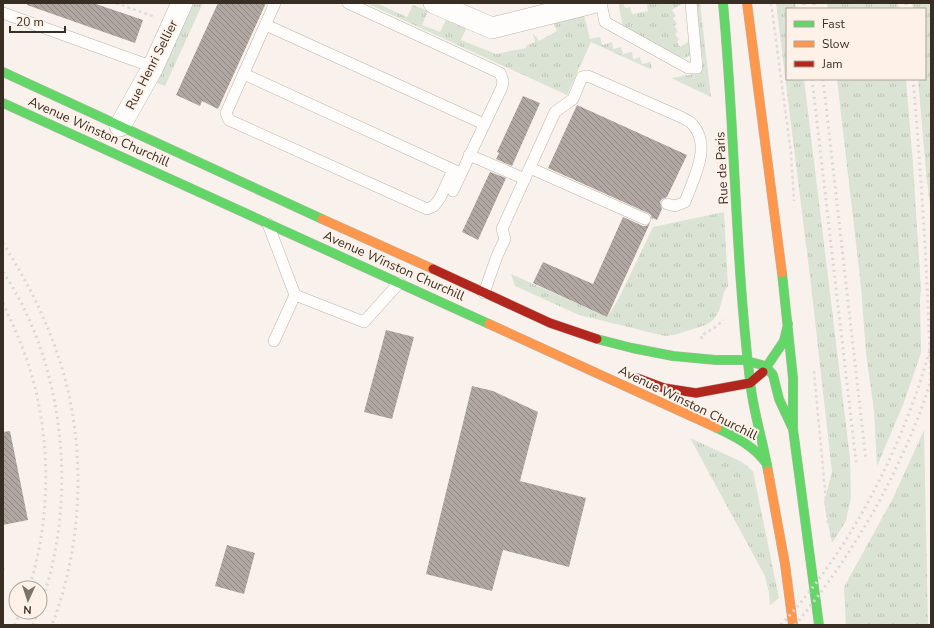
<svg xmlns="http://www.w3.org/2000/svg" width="934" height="628" font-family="'Nunito Sans',sans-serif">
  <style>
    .grass { fill: url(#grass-tufts) }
    .building { fill: url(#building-back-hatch) }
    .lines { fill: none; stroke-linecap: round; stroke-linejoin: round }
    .lane-casing { stroke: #bcb4ad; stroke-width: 12 }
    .street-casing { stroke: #bcb4ad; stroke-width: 22 }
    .fast-casing { stroke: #bcb4ad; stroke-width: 10 }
    .slow-casing { stroke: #bcb4ad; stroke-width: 10 }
    .jam-casing { stroke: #bcb4ad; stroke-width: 10 }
    .path { stroke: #dfdcda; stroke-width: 2.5; stroke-dasharray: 3 3; stroke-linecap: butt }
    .lane { stroke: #fefdfc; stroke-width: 11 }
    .street { stroke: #fefdfc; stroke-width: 21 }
    .fast { stroke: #63d668; stroke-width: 9 }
    .slow { stroke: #ff974d; stroke-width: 9 }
    .jam { stroke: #b3261e; stroke-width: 9 }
    .rail { stroke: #dad7d5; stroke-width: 3; stroke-dasharray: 2 4; stroke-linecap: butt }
    .labels { text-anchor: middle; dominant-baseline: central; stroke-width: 4; stroke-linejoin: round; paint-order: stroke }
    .street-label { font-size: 13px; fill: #392e24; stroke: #fef1e7 }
  </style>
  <defs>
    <pattern id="grass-tufts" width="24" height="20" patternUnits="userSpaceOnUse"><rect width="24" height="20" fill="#dbe3d4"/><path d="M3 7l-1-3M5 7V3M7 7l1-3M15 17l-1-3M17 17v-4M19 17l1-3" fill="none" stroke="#bdc3b6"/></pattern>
    <pattern id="building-back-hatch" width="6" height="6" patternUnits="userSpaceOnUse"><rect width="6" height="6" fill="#afa7a0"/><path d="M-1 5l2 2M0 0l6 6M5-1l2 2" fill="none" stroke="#8f8882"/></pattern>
  </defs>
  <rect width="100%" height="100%" fill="#f9f2ec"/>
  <path class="grass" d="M194,3h9l-38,83 -8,-3z
    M366,3h10l31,14 6,-12 15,6 -6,14 18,7 6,-12 21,7 -6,13 35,14 30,-6 1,-3 8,-3 -2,-9 6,8 18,-10 -6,-14 46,-9 1,4 -14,3 6,24 10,-2 2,8 10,-3 1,7 8,-2 2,7 9,-2 1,7 7,-2 2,7 8,-2 2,6 -2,1 -59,-27 -24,53z
    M621,3h2l2,5 5,-1 2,7 16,-3 -1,-6 5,-2h31l-11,7 4,6 -3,2 4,6 -3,2 4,5 -3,3 4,5 -2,3 3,5 11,-7v14l-5,4 -6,-1 -55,-28 -2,-3 -4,-19v-3z
    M695,3h5l11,94 -40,-19 23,-4 7,-4 2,-8z
    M776,3h19l1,6h-9v70h17l46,379 1,39 -5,24 -14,22 -8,-41 8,-30 -21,-187z
    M827,3h71l1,6h-71z
    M912,3h19v211l-5,-42 -8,-93h7v-70h-12z
    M837,79h69l7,85 8,125 -1,12 1,52 -18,52 -26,61 -3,-55 -8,-58 -5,-66z
    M724,212l4,74 -4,6 -5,19 -6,9 -7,5 -32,10 -9,1 -86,-21 -64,-29 -4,-12 96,43 11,-17 35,-73z
    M924,430l4,195h-82l-2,-38 48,-87z
    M690,438l52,24 11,9 26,127 -9,7 -1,-12 -4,-17z"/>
  <path class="building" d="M27,3h66l50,17 -8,23 -108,-38z
    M218,3h48l-48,106 -16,-8 -2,5 -24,-11z
    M523,96l17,7 -28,63 -16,-7 3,-6 -2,-1z
    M577,105l110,50 -20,42 -5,2 -2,3 2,7 -5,11 -4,-2 -1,2 -1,-5 -3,-2 -100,-45z
    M490,172l16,6 -28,62 -16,-8z
    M623,217l20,9h3l4,-3 -43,94 -74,-34 10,-21 50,22z
    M386,330l28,7 -22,82 -28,-7z
    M472,386l21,5 45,21 -18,69 66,17 -17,69 -66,-17 -11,41 -66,-17z
    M10,431l18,89 -25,5v-93z
    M227,545l28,8 -11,41 -29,-8z"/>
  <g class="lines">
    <defs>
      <path id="lane" d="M275,3l-49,110 3,7 198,89 7,-3 6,-8 13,-28
        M348,3l152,70 3,8 -1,6 -49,104
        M601,3l4,19 83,46h9l-6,-65
        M3,13l150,54
        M266,25l218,99
        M244,74l214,98
        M469,155l56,24
        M530,168l115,51
        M268,224l27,71 69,27 35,-39
        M484,293l13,-37 8,-17 -3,-10 53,-117 18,-13 9,-22 6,-1 95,42c3,2 8,4 10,7 19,22 0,54 -8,77l-10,4 -8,-2
        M274,341l21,-46"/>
      <path id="street" d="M434,3l58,25 100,-25
        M120,126l33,-59 29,-64"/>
      <path id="fast" d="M723,3c12,126 12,253 27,378 3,30 13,60 18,90
        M3,72l319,147
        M3,103l486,221
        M782,273l11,105v51l26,196
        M597,339l35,9 41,8 43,4h27l19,5 5,3 6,7 6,24 14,30
        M763,372l21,-31 4,-17
        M717,428c19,9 37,18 50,36"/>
      <path id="slow" d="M747,3l35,270
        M322,219l111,50
        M489,324l228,104
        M768,471l17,93 8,61"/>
      <path id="jam" d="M433,269l117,54 47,16
        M637,378l27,10 32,5 54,-10 13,-11"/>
    </defs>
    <use href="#lane" class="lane-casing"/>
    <use href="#street" class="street-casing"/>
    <use href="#fast" class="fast-casing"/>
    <use href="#slow" class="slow-casing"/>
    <use href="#jam" class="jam-casing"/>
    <path class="path" d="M116,3l39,14
      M771,3l20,150 3,48
      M702,339l-1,-3 16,-10 6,-6
      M814,371l14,152"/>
    <use href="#lane" class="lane"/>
    <use href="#street" class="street"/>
    <use href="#fast" class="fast"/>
    <use href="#slow" class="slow"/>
    <use href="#jam" class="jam"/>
    <path class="rail" d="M804,3v6
      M814,3l1,6
      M906,3v6
      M812,79l44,383
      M823,79l43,382
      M913,79c9,103 15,207 18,310
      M3,243c26,41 48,85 61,132 22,80 18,172 -12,250
      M3,272c62,92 76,229 37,334
      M3,303c9,20 18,39 25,60 23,71 24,153 1,225
      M3,570l1,-4
      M15,625l5,-13
      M33,625l5,-13
      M781,625c71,-77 122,-178 150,-279
      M795,625c59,-71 106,-153 135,-241"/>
  </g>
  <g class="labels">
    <g class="street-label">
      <text transform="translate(152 65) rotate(-63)">Rue Henri Sellier</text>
      <text transform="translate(99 132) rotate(24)">Avenue Winston Churchill</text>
      <text transform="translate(722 168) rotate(-93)">Rue de Paris</text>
      <text transform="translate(394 266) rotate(24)">Avenue Winston Churchill</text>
      <text transform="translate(688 403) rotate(26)">Avenue Winston Churchill</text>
    </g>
  </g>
  <rect width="934" height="628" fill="none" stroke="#392e24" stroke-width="8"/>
  <rect x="786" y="8" width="140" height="72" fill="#fef1e7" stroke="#afa399"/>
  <rect x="794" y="21" width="20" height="6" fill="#63d668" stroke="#afa399"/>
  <text x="822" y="28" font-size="12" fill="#392e24">Fast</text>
  <rect x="794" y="41" width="20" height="6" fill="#ff974d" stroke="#afa399"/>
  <text x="822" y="48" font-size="12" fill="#392e24">Slow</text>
  <rect x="794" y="61" width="20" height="6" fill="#b3261e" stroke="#afa399"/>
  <text x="822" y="68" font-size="12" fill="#392e24">Jam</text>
  <g transform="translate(28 600) rotate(183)"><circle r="19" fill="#fef1e7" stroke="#afa399"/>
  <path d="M0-3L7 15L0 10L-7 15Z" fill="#7c736a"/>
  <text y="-6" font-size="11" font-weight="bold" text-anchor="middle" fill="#392e24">N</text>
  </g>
  <path d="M10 26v6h55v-6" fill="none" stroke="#392e24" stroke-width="2"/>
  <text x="16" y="26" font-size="12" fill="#392e24" stroke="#fef1e7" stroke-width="3" paint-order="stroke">20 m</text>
</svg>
